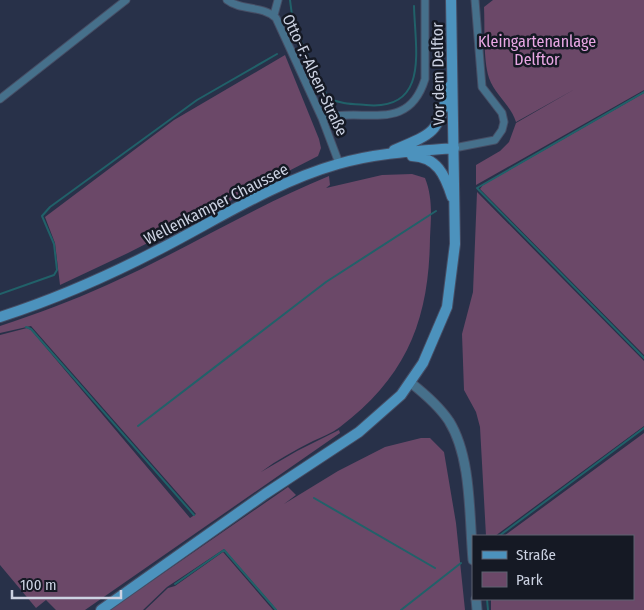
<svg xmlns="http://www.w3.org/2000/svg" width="644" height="610" font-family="'Fira Sans Condensed',sans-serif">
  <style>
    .green { fill: #6b4868 }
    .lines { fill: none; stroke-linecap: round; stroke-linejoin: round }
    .stream { stroke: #216169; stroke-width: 2 }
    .minor-casing { stroke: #464e65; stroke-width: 9 }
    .tertiary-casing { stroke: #464e65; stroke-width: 11 }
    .secondary-casing { stroke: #464e65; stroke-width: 12 }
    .minor { stroke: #46708b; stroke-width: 7 }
    .tertiary { stroke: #46708b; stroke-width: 9 }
    .secondary { stroke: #4c92bd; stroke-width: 10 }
    .labels { text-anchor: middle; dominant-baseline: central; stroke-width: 5; stroke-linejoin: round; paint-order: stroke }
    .park-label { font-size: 16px; fill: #e9a7e4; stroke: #151924 }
    .street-label { font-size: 16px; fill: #ccd2e2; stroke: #151924 }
  </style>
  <rect width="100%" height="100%" fill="#283149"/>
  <path class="green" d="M493,0h151v90l-168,95v-20l24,-14 9,-9 7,-19 59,-34 -59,33c-6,-18 -21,-27 -27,-44 -6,-19 -4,-50 -5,-71z
    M285,55l34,84 2,9 -3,8 -190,97 -68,32 -5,-42 -10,-26 129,-97z
    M644,93v262l-164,-166 3,-4z
    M412,174l13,4c8,20 6,39 5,60 -1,82 -23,138 -90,189 -8,6 -18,10 -27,14 -18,9 -36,19 -52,31l36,-21 42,-21 1,3 -255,177h-29l-10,-10 -10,8 -36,-43v-230l27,-7 4,2 159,188 6,-4 -165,-188 -31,7v-7c36,-12 72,-25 107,-41 76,-34 144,-77 222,-109l1,9 -4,3 56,-13z
    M477,192l167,169v65l-149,110h-9l-6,-109 -4,-15 -12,-22 -2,-56 11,-42z
    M644,433v177h-153v-11h142v-63h-129z
    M421,438h9l14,14 12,71 9,87h-188l-53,-61 -57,38 -24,23h-33l178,-123 8,8 -12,9 54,-33 47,-24z
    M223,552l50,58h-128l23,-22 7,-2z"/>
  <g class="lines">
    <path class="stream" d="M290,0l3,23 18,40
      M319,79l9,19c12,6 25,6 38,7 64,6 49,-56 48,-99
      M644,92l-167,96 167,170
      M0,294l54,-19 3,-5 -3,-26 -12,-28 8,-9 147,-107 80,-46
      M26,327l5,2 163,186
      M138,426l188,-144 110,-71
      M314,498l121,70
      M499,536l145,-108
      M175,584l49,-34 52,60
      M487,599l1,11
      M401,610l60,-47"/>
    <defs>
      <path id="minor" d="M227,0c14,11 35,5 49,18l46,100 17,45
        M274,15l4,-15
        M0,99l126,-99
        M322,118c42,-11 86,16 103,-39v-79
        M454,148l41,-8 7,-10 2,-8 -2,-9 -20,-26 -7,-87"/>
      <path id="tertiary" d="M411,383c14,11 28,23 38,38 23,37 20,96 24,139
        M476,599l1,11"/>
      <path id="secondary" d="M394,150c46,-19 42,-18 56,-64
        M412,156c25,1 33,19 40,41
        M0,317c56,-18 108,-41 160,-68 58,-30 115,-67 178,-85 37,-11 77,-13 116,-16
        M101,610l164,-116 94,-62 42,-37 22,-32 24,-56 8,-63 -4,-244"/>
    </defs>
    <use href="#minor" class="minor-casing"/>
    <use href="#tertiary" class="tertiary-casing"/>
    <use href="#secondary" class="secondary-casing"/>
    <use href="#minor" class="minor"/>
    <use href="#tertiary" class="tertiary"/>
    <use href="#secondary" class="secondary"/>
  </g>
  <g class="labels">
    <g class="park-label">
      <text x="537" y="41">Kleingartenanlage<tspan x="537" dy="18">Delftor</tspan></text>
    </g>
    <g class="street-label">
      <text transform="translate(438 74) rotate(-91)">Vor dem Delftor</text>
      <text transform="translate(315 75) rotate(65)">Otto-F.-Alsen-Straße</text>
      <text transform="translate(216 204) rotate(-27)">Wellenkamper Chaussee</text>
    </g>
  </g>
  <rect x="472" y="535" width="162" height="65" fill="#151924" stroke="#5e6370"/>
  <rect x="482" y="551" width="25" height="8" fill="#4c92bd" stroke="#5e6370"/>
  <text x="516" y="560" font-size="15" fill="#ccd2e2">Straße</text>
  <rect x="482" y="572" width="25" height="15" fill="#6b4868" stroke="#5e6370"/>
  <text x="516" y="585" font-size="15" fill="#ccd2e2">Park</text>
  <path d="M12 590v8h109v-8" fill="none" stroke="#ccd2e2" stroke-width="2.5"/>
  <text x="20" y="590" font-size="15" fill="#ccd2e2" stroke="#151924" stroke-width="4" paint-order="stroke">100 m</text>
</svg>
